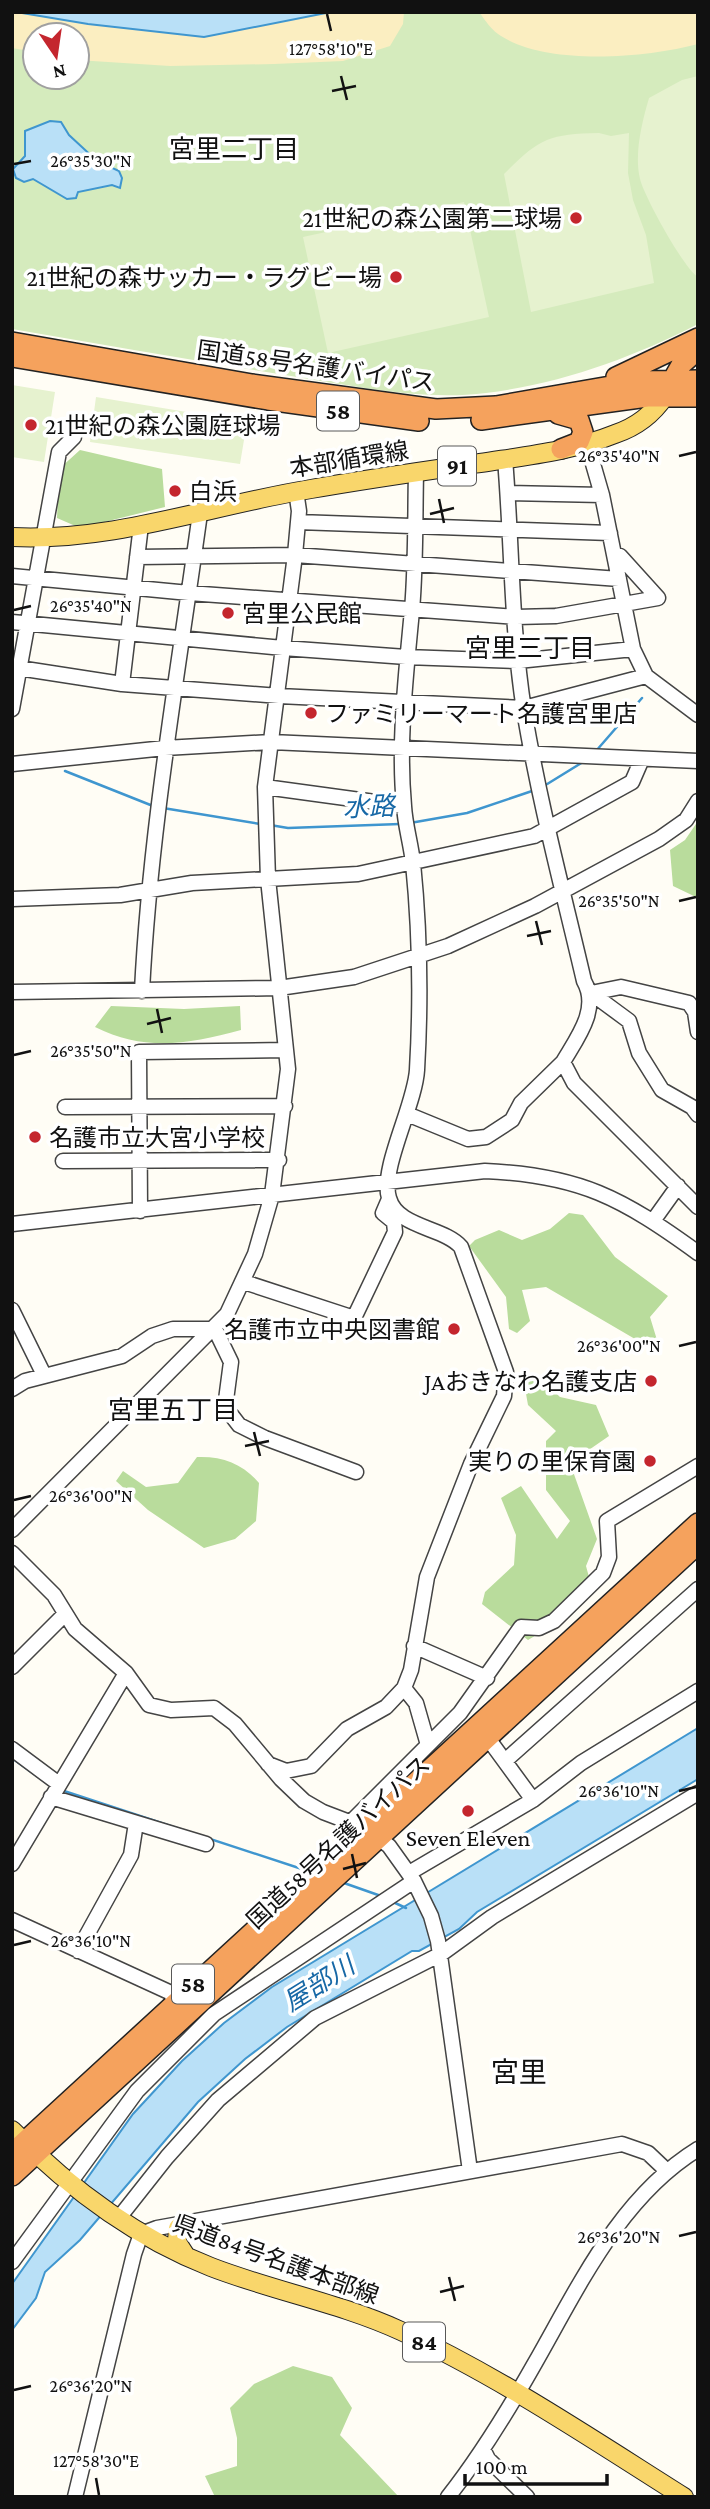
<svg xmlns="http://www.w3.org/2000/svg" width="710" height="2509" font-family="'Crimson Pro','Noto Sans JP',serif">
  <style>
    .green { fill: #d5ebbd; fill-rule: evenodd }
    .forest { fill: #b9dc9c }
    .sand { fill: #fbeec1 }
    .pitch { fill: #e6f2cf }
    .water { fill: #b9e0f7; stroke: #3f96cf; stroke-width: 2 }
    .lines { fill: none; stroke-linecap: round; stroke-linejoin: round }
    .stream { stroke: #3f96cf; stroke-width: 2.5 }
    .minor-casing { stroke: #444; stroke-width: 17 }
    .major-casing { stroke: #222; stroke-width: 20 }
    .highway-casing { stroke: #222; stroke-width: 22 }
    .minor { stroke: #fff; stroke-width: 14 }
    .major { stroke: #f9d66b; stroke-width: 18 }
    .highway { stroke: #f5a25d; stroke-width: 19 }
    .ticks { fill: none; stroke: #111; stroke-width: 2.5 }
    .poi-dot { fill: #c4262e; stroke: #fff; stroke-width: 2.5 }
    .labels { text-anchor: middle; dominant-baseline: central; stroke-width: 7; stroke-linejoin: round; paint-order: stroke }
    .shield { fill: #fff; stroke: #585858; stroke-width: 2 }
    .shield-label { font-size: 23px; font-weight: bold; fill: #111 }
    .poi-label { font-size: 24px; fill: #111; stroke: #fff; text-anchor: end }
    .street-label { font-size: 24px; fill: #111; stroke: #fff }
    .neighbourhood-label { font-size: 26px; fill: #111; stroke: #fff }
    .water-label { font-size: 26px; font-style: italic; fill: #1768a6; stroke: #fff }
    .quarter-label { font-size: 28px; fill: #111; stroke: #fff }
    .ticks-label { font-size: 18px; text-anchor: middle; fill: #111; stroke: #fff; stroke-width: 7; stroke-linejoin: round; paint-order: stroke }
  </style>
  <rect width="100%" height="100%" fill="#fffdf5"/>
  <path class="green" d="M12,12l76,12 116,13 127,-25h367v312c-66,34 -138,60 -212,69 -65,8 -131,-7 -195,-17 -93,-15 -186,-31 -279,-47zM35,35h42v42h-42z"/>
  <path class="forest" d="M80,450l82,19 3,38 -85,21 -23,-10 2,-49z
    M698,821v77l-25,-12 -3,-36 15,-10z
    M111,1006l73,3 56,-3 1,24c-53,14 -96,22 -146,-3z
    M569,1213l14,2 32,42 53,39 -18,21 7,23 -22,-1 -89,-52 -24,3 8,31 -13,12 -8,-4 -3,-32 -37,-51 6,-6 24,-10 23,10 28,-11z
    M537,1375l23,22 36,8 13,31 -39,27 27,76 -11,27 6,22 -27,30 -37,22 -46,-36 3,-12 29,-27 2,-30 -15,-37 20,-12 36,53 13,-18 -24,-31v-49l10,-10 -28,-26 -5,-28z
    M197,1457c26,-1 46,7 62,26l-3,38 -21,18 -31,9 -56,-38 -32,-29 7,-10 23,16 32,-4z
    M293,2366l39,11 20,31 -12,27 59,62h-184l-10,-21 32,-10v-28l-7,-30 24,-24z"/>
  <path class="sand" d="M12,12l76,12 116,13 127,-25h73l-1,12 -13,22 -47,15 -69,3 -104,2 -93,-6v-25h-42v17l-23,-4z
    M479,12h219v32c-53,14 -150,22 -197,-8 -9,-5 -16,-16 -22,-24z"/>
  <path class="pitch" d="M698,76v201c-14,-8 -54,-81 -58,-98 -6,-25 2,-57 9,-81l33,-18z
    M599,133l12,3 18,-3 -1,40 5,27 13,35 8,48 -123,29 -27,-138c35,-35 44,-40 95,-41z
    M464,202l25,115 -161,36 -25,-116z
    M12,385l43,7 -11,70 -32,-5z
    M96,397l151,25 -7,42 -150,-22z"/>
  <path class="water" d="M16,12h315l-127,25 -116,-13z
    M50,121l11,1 8,13 28,26 22,10 3,7 -2,10 -8,-3 -34,7 -2,6 -9,1 -34,-20 -9,3 -8,-4 -3,-9 12,-13v-25z
    M698,1728v51l-221,133 -18,17 -40,22h-7l-125,76 -42,32 -47,43 -118,138 -35,32 -9,26 -24,32v-46l121,-170 49,-53 42,-38 48,-36z"/>
  <g class="lines">
    <path class="stream" d="M596,751l46,-53
      M65,771l88,35
      M544,786l39,-24
      M163,808l97,16
      M410,823l57,-10 68,-23
      M270,825l18,3 112,-4
      M12,1758l40,29
      M61,1790l247,81
      M344,1883l37,13
      M393,1902l13,6"/>
    <defs>
      <path id="minor" d="M587,443l15,52 31,154 13,27 52,39
        M505,459c7,83 6,168 19,251 15,91 39,181 60,271 16,28 -7,57 -21,81l11,21 124,124
        M508,493l94,2
        M298,522l312,11
        M137,557l158,-2 324,24
        M12,576l177,17 327,24 40,-1 102,-18 -38,-42 -6,-2
        M12,622l271,26 123,9 112,4 115,-12
        M12,667l110,17 157,12 245,12 122,-32
        M122,684l19,-159
        M12,709l47,-257 15,-15
        M12,764l153,-16 106,-6 427,19
        M265,787l139,19
        M12,899l108,-4 72,-12 166,-9 176,-38 98,-54 10,-23
        M142,991c8,-161 36,-318 58,-478
        M12,992l267,-4 75,-11 94,-31 87,-40 124,-67 27,-19 12,-19
        M591,993l38,28 10,32 23,37 30,17 6,8
        M591,993l30,-6 68,16 6,9 3,20
        M65,1107l220,-1
        M407,1114l61,25 18,-2 26,-17 9,-17 42,-41
        M63,1161l216,-1
        M140,1211l-1,-159 147,-2
        M653,1221l25,-35
        M12,1224l473,-53c95,4 137,27 213,82
        M244,1282l110,36 41,-86 -1,-10 -11,-9 6,-14
        M12,1310l32,65
        M215,1329l16,33 -5,38 3,12 10,13 26,13 91,34
        M12,1389l13,-8 97,-25 30,-20 21,-7h42
        M12,1530l215,-216 28,-60 17,-59 16,-126 -20,-190 -3,-92 30,-232 4,-44 -3,-20
        M12,1553l42,42 21,34 51,44 23,32 22,5 43,-2 21,16 46,55 23,22 19,11 42,16 24,18 25,35 17,35 7,25 32,230
        M414,1646l73,32
        M12,1667l53,-53
        M404,1688l12,15 12,42
        M487,1737l46,63
        M12,1749l47,35
        M506,1760l192,-171
        M268,1764l18,7 25,-5 36,-37 39,-22 18,-19 7,-18 16,-93 44,-113 33,-68 2,-24 -45,-125c-17,-20 -64,-19 -72,-49 -9,-29 26,-93 28,-128 4,-69 3,-138 -4,-207 -2,-19 -8,-38 -9,-57 -6,-65 2,-131 8,-196 4,-46 3,-92 4,-138
        M51,1797l155,47
        M350,1823l110,-110 61,-86 18,1 15,-7 49,-48 6,-16 -2,-36 91,-55
        M12,1864l114,-191
        M409,1873l124,-73 48,-37 117,-72
        M12,1920l157,72 7,8
        M78,1951l53,-96 5,-32
        M118,2219l49,-62 51,-57 97,-82 126,-64 51,-37 206,-124
        M12,2262l125,-171 77,-77 200,-133
        M483,2449l5,10 39,38
        M75,2497l59,-243 7,-20 16,-6 465,-84 26,9 19,18
        M448,2497c33,-42 61,-88 87,-134 44,-77 85,-166 163,-214"/>
      <path id="major" d="M12,537c102,5 200,-32 299,-48 56,-10 113,-18 169,-26 45,-7 93,-12 135,-29 21,-7 38,-20 50,-38
        M12,2130c58,59 122,107 199,137 62,24 129,36 190,64 99,46 191,108 283,166
        M183,2223l-5,5 -1,14 9,14"/>
      <path id="highway" d="M12,342l240,42 184,25 60,-3 143,-25 59,-1
        M12,357l256,43 151,21
        M616,377l82,-39
        M668,388l13,-23 17,-15
        M558,414l21,6 4,12 -4,10 -18,7
        M481,420l166,-23h51
        M12,2153l686,-630
        M12,2176l686,-632"/>
    </defs>
    <use href="#minor" class="minor-casing"/>
    <use href="#major" class="major-casing"/>
    <use href="#highway" class="highway-casing"/>
    <use href="#minor" class="minor"/>
    <use href="#major" class="major"/>
    <use href="#highway" class="highway"/>
  </g>
  <path class="ticks" d="M327,14l4,17M341,76l6,24M332,91l24,-5M14,164l17,-3M679,456l17,-4M439,499l5,24M430,514l24,-6M14,610l17,-4M679,901l17,-4M536,921l6,24M527,936l24,-5M157,1009l5,24M147,1024l24,-6M14,1055l17,-4M679,1346l17,-4M254,1432l6,24M245,1446l24,-5M14,1500l17,-4M679,1791l17,-4M352,1854l5,24M343,1869l23,-6M14,1945l17,-4M679,2236l17,-4M449,2277l6,24M440,2292l24,-6M14,2390l17,-4M96,2478l3,17"/>
  <g class="poi-dot">
    <circle cx="576" cy="218" r="7"/>
    <circle cx="396" cy="277" r="7"/>
    <circle cx="31" cy="425" r="7"/>
    <circle cx="175" cy="491" r="7"/>
    <circle cx="228" cy="613" r="7"/>
    <circle cx="311" cy="713" r="7"/>
    <circle cx="35" cy="1137" r="7"/>
    <circle cx="454" cy="1329" r="7"/>
    <circle cx="651" cy="1381" r="7"/>
    <circle cx="650" cy="1461" r="7"/>
    <circle cx="468" cy="1811" r="7"/>
  </g>
  <g class="labels">
    <g class="shield">
      <rect x="317" y="391.5" width="42" height="39" rx="5"/>
      <rect x="438" y="446.5" width="38" height="39" rx="5"/>
      <rect x="172" y="1964.5" width="42" height="39" rx="5"/>
      <rect x="403" y="2322.5" width="42" height="39" rx="5"/>
    </g>
    <g class="shield-label">
      <text x="338" y="411">58</text>
      <text x="457" y="466">91</text>
      <text x="193" y="1984">58</text>
      <text x="424" y="2342">84</text>
    </g>
    <g class="poi-label">
      <text x="562" y="218">21世紀の森公園第二球場</text>
      <text x="382" y="277">21世紀の森サッカー・ラグビー場</text>
      <text x="45" y="425" text-anchor="start">21世紀の森公園庭球場</text>
      <text x="189" y="491" text-anchor="start">白浜</text>
      <text x="242" y="613" text-anchor="start">宮里公民館</text>
      <text x="325" y="713" text-anchor="start">ファミリーマート名護宮里店</text>
      <text x="49" y="1137" text-anchor="start">名護市立大宮小学校</text>
      <text x="440" y="1329">名護市立中央図書館</text>
      <text x="637" y="1381">JAおきなわ名護支店</text>
      <text x="636" y="1461">実りの里保育園</text>
      <text x="468" y="1837" text-anchor="middle">Seven Eleven</text>
    </g>
    <g class="street-label">
      <text transform="translate(316 366) rotate(8)">国道58号名護バイパス</text>
      <text transform="translate(349 459) rotate(-9)">本部循環線</text>
      <text transform="translate(338 1842) rotate(-43)">国道58号名護バイパス</text>
      <text transform="translate(276 2259) rotate(20)">県道84号名護本部線</text>
    </g>
    <g class="neighbourhood-label">
      <text x="234" y="149">宮里二丁目</text>
      <text x="530" y="648">宮里三丁目</text>
      <text x="173" y="1410">宮里五丁目</text>
    </g>
    <g class="water-label">
      <text transform="translate(369 807) rotate(-2)">水路</text>
      <text transform="translate(319 1984) rotate(-32)">屋部川</text>
    </g>
    <g class="quarter-label">
      <text x="519" y="2072">宮里</text>
    </g>
  </g>
  <g class="ticks-label">
    <text x="331" y="55">127°58'10"E</text>
    <text x="91" y="167">26°35'30"N</text>
    <text x="619" y="462">26°35'40"N</text>
    <text x="91" y="612">26°35'40"N</text>
    <text x="619" y="907">26°35'50"N</text>
    <text x="91" y="1057">26°35'50"N</text>
    <text x="619" y="1352">26°36'00"N</text>
    <text x="91" y="1502">26°36'00"N</text>
    <text x="619" y="1797">26°36'10"N</text>
    <text x="91" y="1947">26°36'10"N</text>
    <text x="619" y="2243">26°36'20"N</text>
    <text x="91" y="2392">26°36'20"N</text>
    <text x="96" y="2467">127°58'30"E</text>
  </g>
  <rect width="710" height="2509" fill="none" stroke="#111111" stroke-width="28"/>
  <g transform="translate(56 56) rotate(167)"><circle r="33" fill="#ffffff" stroke="#a0a0a0" stroke-width="2"/>
  <path d="M0-5L12 26L0 18L-12 26Z" fill="#c4262e"/>
  <text y="-10" font-size="19" font-weight="bold" text-anchor="middle" fill="#111111">N</text>
  </g>
  <path d="M465 2474v10h142v-10" fill="none" stroke="#111111" stroke-width="3.5"/>
  <text x="476" y="2474" font-size="21" fill="#111111" stroke="#ffffff" stroke-width="5" paint-order="stroke">100 m</text>
</svg>
